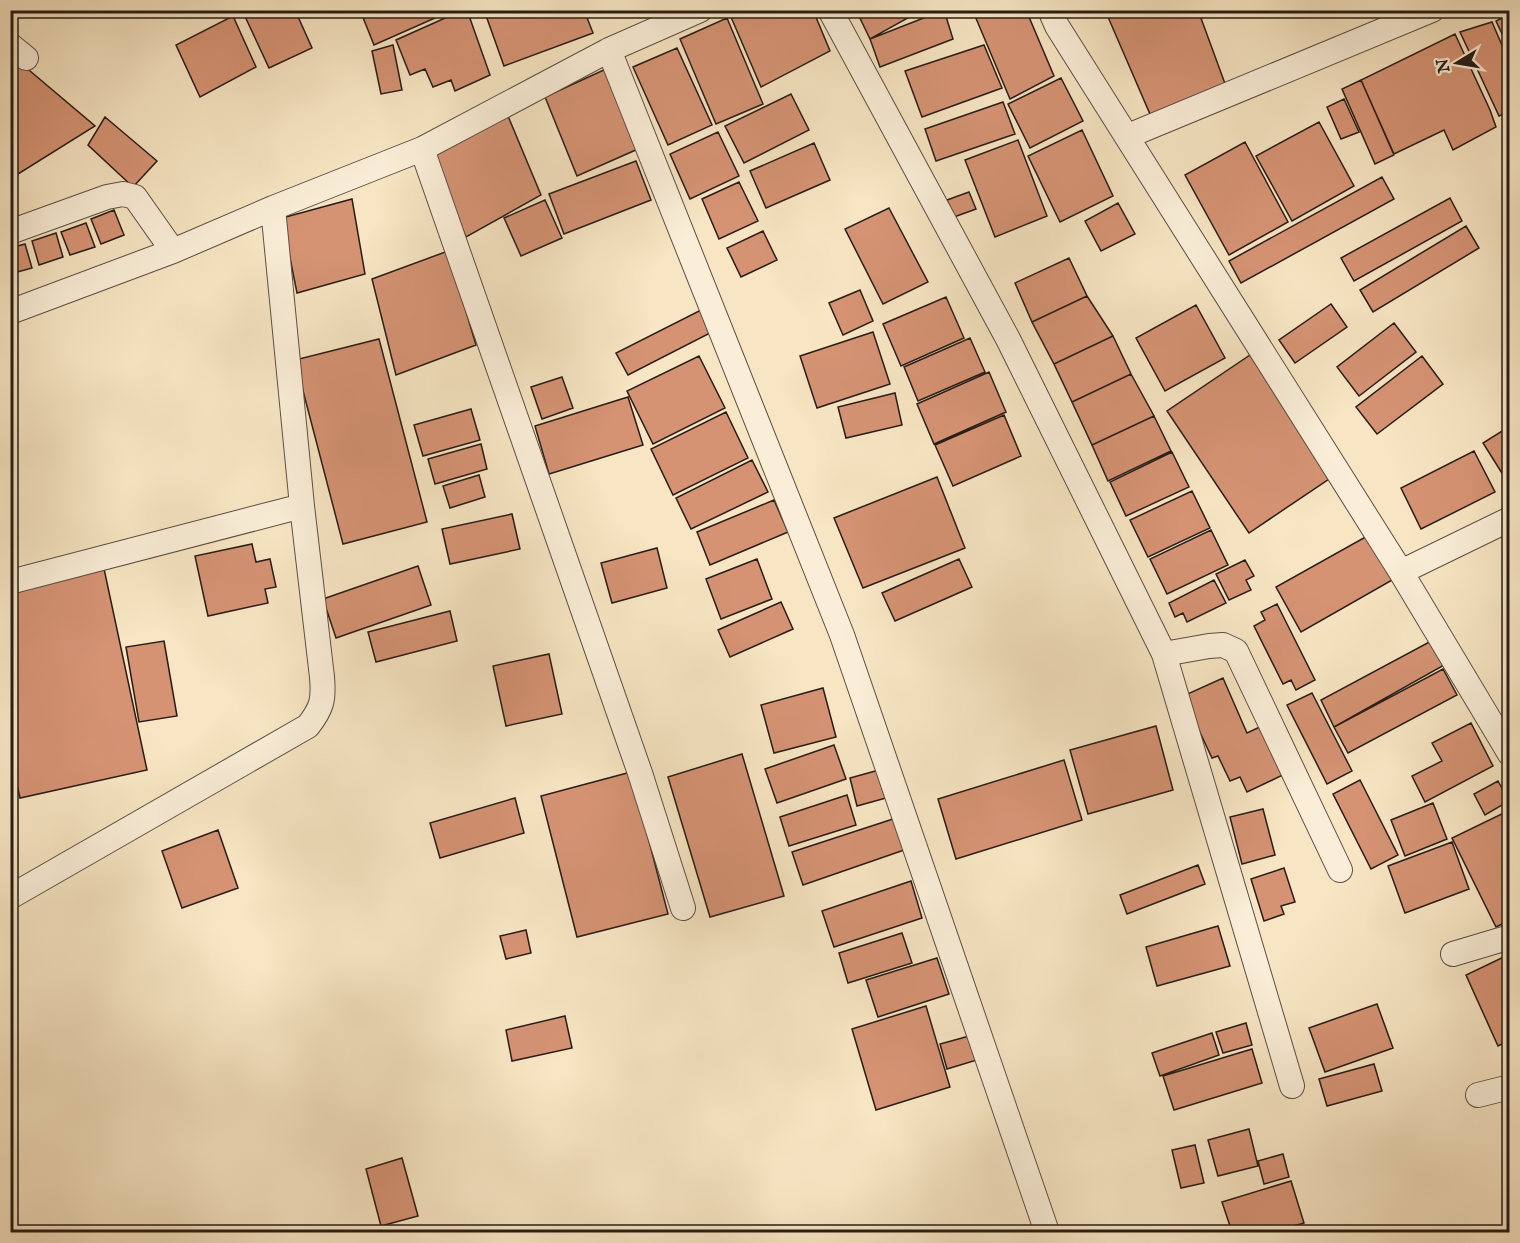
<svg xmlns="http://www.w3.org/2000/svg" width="1520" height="1243" font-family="'IM FELL English',serif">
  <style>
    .building { fill: #d59374; stroke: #281c17; stroke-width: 1.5 }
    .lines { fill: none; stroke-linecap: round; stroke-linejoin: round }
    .street-casing { stroke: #5c4e42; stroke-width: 26 }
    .street { stroke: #faeed8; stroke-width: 24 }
  </style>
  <rect width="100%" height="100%" fill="#f7e5c3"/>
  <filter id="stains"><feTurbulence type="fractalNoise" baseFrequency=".00333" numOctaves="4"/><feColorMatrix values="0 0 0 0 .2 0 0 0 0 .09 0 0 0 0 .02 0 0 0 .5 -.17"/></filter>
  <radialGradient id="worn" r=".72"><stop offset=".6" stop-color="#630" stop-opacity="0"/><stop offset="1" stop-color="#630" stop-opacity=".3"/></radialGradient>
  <path class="building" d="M242,10h53l17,38 -43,20z
    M360,10h93l-79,35z
    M463,10h4l23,65 -35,16 -4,-11 -18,7 -8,-18 -15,6 -14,-35z
    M484,10h100l9,23 -89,33z
    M728,10h85l17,41 -69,36z
    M856,10h57l2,4 -45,25z
    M944,10l9,29 -73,28 -10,-28z
    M990,10h36l28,66 -44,23 -35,-83z
    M1127,10h71l29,79 -74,32 -45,-104z
    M1510,14v37l-14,-30z
    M233,16l23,51 -56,30 -24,-52z
    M727,18l36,86 -47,20 -36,-85z
    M1492,22l18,42v47l-11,5 -39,-84z
    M1455,34l35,76 6,17 -43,23 -9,-20 -50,24 -33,-74z
    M393,45l9,45 -21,4 -9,-43z
    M984,45l18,43 -80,29 -17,-46z
    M677,48l35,77 -44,20 -35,-78z
    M10,54l85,72 -77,48 -8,-7z
    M608,68l30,81 -61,27 -32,-79z
    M1061,78l22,43 -53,27 -22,-44z
    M1361,80l33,75 -19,9 -33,-75z
    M791,94l18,36 -65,33 -19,-37z
    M1344,99l15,33 -18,7 -14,-32z
    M1003,102l12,32 -79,27 -11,-32z
    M508,116l33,79 -75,42 -36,-83z
    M105,117l52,44 -24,26 -45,-42z
    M1319,122l35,64 -62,35 -36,-65z
    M1082,130l31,66 -53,26 -32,-66z
    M718,132l21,44 -49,23 -20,-45z
    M1018,140l29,76 -52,21 -30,-77z
    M1245,142l43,80 -59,33 -44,-80z
    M814,143l16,37 -64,28 -16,-37z
    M636,161l15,39 -87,34 -15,-40z
    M1382,177l12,22 -153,84 -12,-22z
    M739,182l19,39 -39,18 -17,-40z
    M969,192l7,17 -22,8 -7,-17z
    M1450,198l12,23 -108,60 -13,-23z
    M352,199l13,75 -68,19 -15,-75z
    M545,200l17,38 -41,18 -17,-38z
    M1118,203l17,31 -34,17 -16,-30z
    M889,208l39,74 -45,22 -38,-75z
    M114,210l10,25 -23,9 -10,-25z
    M86,223l9,24 -25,8 -9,-23z
    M1466,226l13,22 -106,64 -13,-22z
    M763,231l14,29 -36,17 -14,-29z
    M56,233l7,24 -24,8 -7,-24z
    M25,244l7,24 -22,6v-26z
    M448,251l28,94 -80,30 -24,-96z
    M1069,258l18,38 -55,26 -17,-39z
    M860,290l13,31 -30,14 -14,-32z
    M1087,296l26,40 -59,28 -22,-42z
    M946,297l18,41 -63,28 -18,-42z
    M1331,304l16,23 -52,36 -16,-23z
    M1196,305l29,53 -60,33 -29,-53z
    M705,308l11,22 -88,45 -12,-22z
    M1394,323l22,29 -57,44 -22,-29z
    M873,332l17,52 -73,24 -17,-52z
    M1113,336l18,38 -59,28 -18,-38z
    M970,338l15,34 -67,29 -14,-34z
    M379,339l48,183 -84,22 -48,-184z
    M1250,355l82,122 -83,56 -82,-122z
    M699,356l26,52 -72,36 -26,-53z
    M1422,356l21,28 -66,50 -21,-27z
    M989,372l17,40 -72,32 -17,-40z
    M1131,374l23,42 -62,29 -20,-43z
    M562,377l11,31 -31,11 -11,-32z
    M895,393l7,32 -56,13 -8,-31z
    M628,397l15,48 -94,29 -14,-48z
    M471,409l9,31 -57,16 -9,-31z
    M726,412l22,46 -75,37 -22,-46z
    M1004,415l17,41 -68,30 -18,-41z
    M1154,416l17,35 -63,30 -16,-36z
    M1510,426v49l-5,3 -22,-35z
    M481,444l6,25 -52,15 -7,-25z
    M1474,451l21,41 -74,37 -20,-41z
    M1172,452l17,35 -63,29 -16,-34z
    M752,460l16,32 -77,37 -15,-31z
    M479,475l6,22 -35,11 -7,-22z
    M937,477l28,71 -102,40 -29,-70z
    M1192,491l18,37 -62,29 -18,-37z
    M774,500l14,32 -78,33 -13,-33z
    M512,514l8,35 -70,15 -8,-35z
    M1211,530l17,35 -61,29 -17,-35z
    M1369,535l25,44 -93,53 -25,-45z
    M252,544l4,18 14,-3 6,28 -11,2 3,14 -60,13 -13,-60z
    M657,548l10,40 -55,15 -11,-40z
    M757,559l15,40 -51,20 -15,-40z
    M959,559l13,28 -77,34 -13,-28z
    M1245,560l9,16 -8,4 5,10 -22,10 -13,-26z
    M103,564l44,206 -127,28 -10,-44v-170z
    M418,566l13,39 -95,33 -13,-39z
    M1214,580l12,23 -39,19 -4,-9 -8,4 -6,-14z
    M781,602l12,27 -63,28 -12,-27z
    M1277,604l38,76 -19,10 -5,-10 -8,4 -29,-58 11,-6 -4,-8z
    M450,611l7,30 -81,21 -8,-30z
    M1433,640l13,24 -112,63 -13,-27z
    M164,641l13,75 -38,6 -13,-75z
    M549,654l13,60 -56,12 -13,-60z
    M1443,669l14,26 -109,58 -14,-26z
    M1223,678l24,55 17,-8 23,48 -40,19 -7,-15 -10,4 -12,-25 -6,2 -29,-62z
    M823,688l13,49 -62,16 -13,-48z
    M1312,693l40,78 -25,13 -40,-79z
    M1471,723l22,43 -68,36 -13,-26 30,-15 -10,-18z
    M1156,726l17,64 -85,24 -18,-64z
    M834,745l12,34 -69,24 -12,-34z
    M742,754l42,142 -74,21 -42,-140z
    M1064,760l18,60 -126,39 -18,-60z
    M879,770l7,28 -29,8 -7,-28z
    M631,772l37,142 -91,23 -36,-141z
    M1360,780l38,75 -27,14 -38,-75z
    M1498,781l11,20 -24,14 -11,-21z
    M847,795l9,30 -67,21 -9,-29z
    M515,798l9,35 -84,25 -10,-35z
    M1433,803l14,36 -42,17 -14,-36z
    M1263,809l12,46 -33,9 -12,-47z
    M1510,810v110l-14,7 -44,-89z
    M896,818l11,31 -104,36 -11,-33z
    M218,830l20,58 -56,20 -20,-57z
    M1452,842l17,47 -64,24 -17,-47z
    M1198,865l7,19 -78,30 -7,-19z
    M1284,868l11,34 -14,4 3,8 -20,7 -13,-42z
    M911,881l11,37 -88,29 -12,-36z
    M1218,926l12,40 -73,20 -11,-39z
    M526,930l5,23 -25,6 -6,-23z
    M902,933l10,30 -64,20 -9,-30z
    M1510,954v86l-12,6 -32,-71z
    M937,958l12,36 -71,23 -12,-37z
    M1377,1004l16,44 -68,24 -16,-44z
    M926,1006l24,81 -74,23 -24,-81z
    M565,1016l7,32 -60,13 -6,-31z
    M1246,1023l6,22 -29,8 -7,-21z
    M1212,1033l7,22 -59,21 -8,-23z
    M973,1035l7,24 -33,10 -7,-25z
    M1252,1049l10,34 -88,27 -11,-34z
    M1374,1064l8,27 -55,15 -8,-27z
    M1249,1129l9,37 -40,10 -10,-36z
    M1195,1145l9,38 -23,5 -9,-38z
    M1283,1154l6,23 -25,7 -6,-23z
    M402,1158l16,58 -37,10 -15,-57z
    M1291,1181l13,42 -31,9h-41l-10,-30z"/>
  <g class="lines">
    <defs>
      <path id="street" d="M830,10l178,329 156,315 128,432
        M1050,10l7,16 344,546 109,182
        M10,45l16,13
        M609,50l233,585 205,597
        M1128,136l304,-126
        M422,149l218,624 43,135
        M10,232l97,-35 16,-3 12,3 38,54
        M10,312l163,-61 100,-43
        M1401,572l109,-53
        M10,582l292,-76
        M1164,654l45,-8 14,-1 13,6 104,219
        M10,897l298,-171c14,-18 16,-26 14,-49l-20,-171 -29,-298 149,-59 187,-99 91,-40
        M1453,954l57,-17
        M1478,1095l32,-8"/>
    </defs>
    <use href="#street" class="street-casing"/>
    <use href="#street" class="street"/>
  </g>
  <rect width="1520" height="1243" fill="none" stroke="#f7e5c3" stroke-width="36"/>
  <rect x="12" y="12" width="1496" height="1219" fill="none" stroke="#281c17" stroke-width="3"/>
  <rect x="18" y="18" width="1484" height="1207" fill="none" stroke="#281c17" stroke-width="1.5"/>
  <g transform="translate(1457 63) rotate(259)" stroke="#faeed8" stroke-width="4.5" paint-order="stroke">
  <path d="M0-4.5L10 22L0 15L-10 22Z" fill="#281c17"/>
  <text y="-9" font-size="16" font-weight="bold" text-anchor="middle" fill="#281c17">N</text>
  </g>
  <rect width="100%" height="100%" filter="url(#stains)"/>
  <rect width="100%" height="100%" fill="url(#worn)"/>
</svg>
